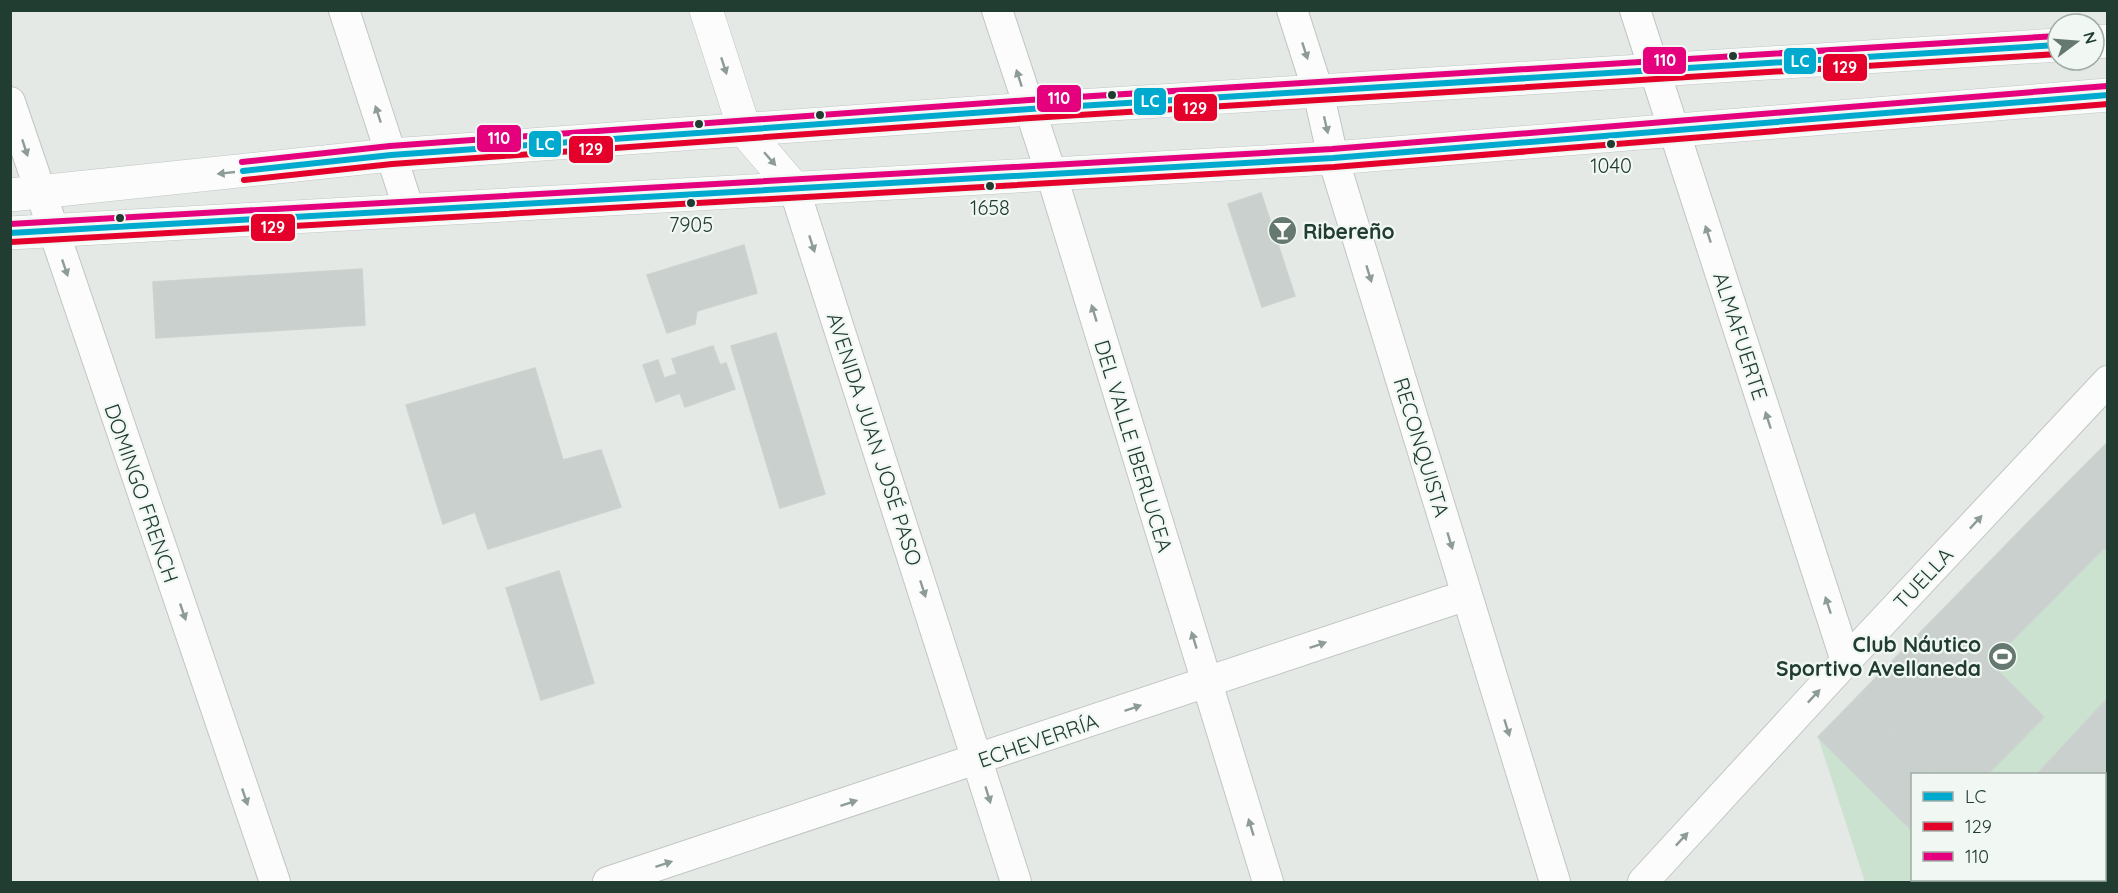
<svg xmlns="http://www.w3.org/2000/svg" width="2118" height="893" font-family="Quicksand,sans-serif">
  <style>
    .green { fill: #cce2d0; fill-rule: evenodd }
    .building { fill: #cad0cd; stroke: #ccd2cf; stroke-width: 1.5 }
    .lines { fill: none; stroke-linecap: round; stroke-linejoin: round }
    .minor-casing { stroke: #c1c6c3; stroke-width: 32 }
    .tertiary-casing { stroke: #c1c6c3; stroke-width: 34 }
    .secondary-casing { stroke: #bfc6c3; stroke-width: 34 }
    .minor { stroke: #fbfcfb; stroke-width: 30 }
    .tertiary { stroke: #fbfcfb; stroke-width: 33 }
    .secondary { stroke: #fbfcfb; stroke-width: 33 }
    .bus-1-casing { stroke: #f1f8f4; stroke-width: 10 }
    .bus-2-casing { stroke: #f1f8f4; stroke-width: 10 }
    .bus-3-casing { stroke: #f1f8f4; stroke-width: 10 }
    .bus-1 { stroke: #00a9ce; stroke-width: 6 }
    .bus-2 { stroke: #e4002b; stroke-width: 6 }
    .bus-3 { stroke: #e5007d; stroke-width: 6 }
    .oneway { fill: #8e9c96 }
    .bus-dot { fill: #213c31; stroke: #f1f8f4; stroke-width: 2 }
    .labels { text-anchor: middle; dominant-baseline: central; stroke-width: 4.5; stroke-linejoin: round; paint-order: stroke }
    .bus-label { font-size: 20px; fill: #213c31; stroke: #f1f8f4 }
    .poi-label { font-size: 21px; font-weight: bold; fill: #213c31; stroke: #f1f8f4; text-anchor: start }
    .street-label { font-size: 21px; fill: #213c31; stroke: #f1f8f4 }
    .line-badge { stroke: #f1f8f4; stroke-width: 2 }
    .badge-label { font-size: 16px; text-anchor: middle; font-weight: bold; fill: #fff }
  </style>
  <rect width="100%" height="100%" fill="#e4e9e6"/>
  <path class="green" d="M2107,442v440h-242l-47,-145zM1912,774h192v106h-192z"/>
  <path class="building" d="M1261,193l34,103 -33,11 -34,-103z
    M744,245l13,48 -60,18 -2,13 -28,9 -20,-58z
    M362,269l3,56 -209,13 -3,-56z
    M776,333l49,161 -45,14 -49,-162z
    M713,346l7,19 6,-2 9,26 -50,18 -5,-14 -24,9 -13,-37 15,-5 6,18 13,-4 -5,-15z
    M535,368l28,92 38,-10 20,57 -133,42 -13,-37 -32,12 -37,-119z
    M2108,442v110l-55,-55z
    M2053,497l51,51 -114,115 54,54 -56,57h-51l-79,-78z
    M559,571l35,112 -53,17 -35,-112z
    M1858,696l79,78h-25v57l-94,-94z
    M2108,698v117l-4,3v-44h-67z
    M2108,840v40l-17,1 13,-1v-37z
    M1961,880h47l-3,2h-41z"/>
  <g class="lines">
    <defs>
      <path id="minor" d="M344,10l65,200
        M997,10l54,163 217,709
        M1292,10l26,81 15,67 222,724
        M1635,10l211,651
        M10,102l265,780
        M794,188l222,694
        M608,882l859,-287
        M1643,882l203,-221 262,-280"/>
      <path id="tertiary" d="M706,10l39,121 49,57"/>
      <path id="secondary" d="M2094,42l14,-1
        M10,195l381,-40 639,-46 1028,-64
        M10,233l1323,-75 775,-63"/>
    </defs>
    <use href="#minor" class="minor-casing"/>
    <use href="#tertiary" class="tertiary-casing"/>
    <use href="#secondary" class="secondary-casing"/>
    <use href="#minor" class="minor"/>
    <use href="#tertiary" class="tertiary"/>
    <use href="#secondary" class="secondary"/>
    <defs>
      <path id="bus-1" d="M243,171l148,-16 639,-46 1028,-64
        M10,233l1323,-75 775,-63"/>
      <path id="bus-2" d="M244,180l148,-16 639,-46 1027,-64
        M11,242l1323,-75 774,-63"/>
      <path id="bus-3" d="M242,162l148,-16 639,-46 1028,-64
        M10,224l1322,-75 775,-63"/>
    </defs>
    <use href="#bus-1" class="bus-1-casing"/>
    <use href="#bus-2" class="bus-2-casing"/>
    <use href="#bus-3" class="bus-3-casing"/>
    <use href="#bus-1" class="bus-1"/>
    <use href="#bus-2" class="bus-2"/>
    <use href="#bus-3" class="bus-3"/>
  </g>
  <defs><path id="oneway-solid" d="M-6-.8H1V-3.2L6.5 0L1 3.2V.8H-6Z" transform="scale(1.5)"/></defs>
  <g class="oneway">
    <use href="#oneway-solid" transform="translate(1305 51) rotate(72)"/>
    <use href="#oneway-solid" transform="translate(724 66) rotate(72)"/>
    <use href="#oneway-solid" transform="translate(1019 78) rotate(-108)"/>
    <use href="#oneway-solid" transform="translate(378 114) rotate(-108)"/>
    <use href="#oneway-solid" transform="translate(1326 125) rotate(77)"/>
    <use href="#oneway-solid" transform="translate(25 148) rotate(72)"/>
    <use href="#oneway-solid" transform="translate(770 159) rotate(49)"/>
    <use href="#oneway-solid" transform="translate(226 173) rotate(174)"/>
    <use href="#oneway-solid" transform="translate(1708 234) rotate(-108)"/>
    <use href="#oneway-solid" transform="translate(812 244) rotate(72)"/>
    <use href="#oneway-solid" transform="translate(65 268) rotate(71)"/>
    <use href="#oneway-solid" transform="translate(1369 274) rotate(73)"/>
    <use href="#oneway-solid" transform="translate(1094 313) rotate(-107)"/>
    <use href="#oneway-solid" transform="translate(1768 420) rotate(-108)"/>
    <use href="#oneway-solid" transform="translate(1976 522) rotate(-47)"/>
    <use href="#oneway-solid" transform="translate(1450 541) rotate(73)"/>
    <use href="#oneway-solid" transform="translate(923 589) rotate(72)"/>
    <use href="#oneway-solid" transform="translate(1828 605) rotate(-108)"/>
    <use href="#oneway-solid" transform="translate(183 612) rotate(71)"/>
    <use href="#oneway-solid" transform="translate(1194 640) rotate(-107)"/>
    <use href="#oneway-solid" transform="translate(1318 645) rotate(-19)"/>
    <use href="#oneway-solid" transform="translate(1814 696) rotate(-47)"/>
    <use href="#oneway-solid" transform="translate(1133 708) rotate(-19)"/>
    <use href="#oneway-solid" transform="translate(1507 728) rotate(73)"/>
    <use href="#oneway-solid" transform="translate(988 795) rotate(73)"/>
    <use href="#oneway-solid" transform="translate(245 797) rotate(71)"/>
    <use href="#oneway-solid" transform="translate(849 803) rotate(-18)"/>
    <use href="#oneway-solid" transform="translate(1251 827) rotate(-107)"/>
    <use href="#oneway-solid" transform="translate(1682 839) rotate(-47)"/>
    <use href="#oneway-solid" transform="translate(664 864) rotate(-18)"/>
  </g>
  <defs>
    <symbol id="bar-disc" viewBox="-11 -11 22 22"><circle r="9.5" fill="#657970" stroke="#f1f8f4"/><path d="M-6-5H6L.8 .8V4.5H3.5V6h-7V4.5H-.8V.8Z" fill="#fff"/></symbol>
    <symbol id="stadium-disc" viewBox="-11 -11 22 22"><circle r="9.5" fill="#657970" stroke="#f1f8f4"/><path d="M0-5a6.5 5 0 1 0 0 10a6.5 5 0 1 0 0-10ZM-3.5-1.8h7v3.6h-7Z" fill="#fff"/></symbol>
  </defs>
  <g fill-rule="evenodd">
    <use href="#bar-disc" x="1266" y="214" width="33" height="33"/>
    <use href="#stadium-disc" x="1986" y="640" width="33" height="33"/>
  </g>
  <g class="bus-dot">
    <circle cx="1733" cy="56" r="5"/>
    <circle cx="1112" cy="95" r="5"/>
    <circle cx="820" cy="115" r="5"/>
    <circle cx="699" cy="124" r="5"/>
    <circle cx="1611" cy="144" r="5"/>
    <circle cx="990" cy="186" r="5"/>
    <circle cx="691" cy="203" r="5"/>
    <circle cx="120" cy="218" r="5"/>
  </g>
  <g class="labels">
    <g class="bus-label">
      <text x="1611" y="165">1040</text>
      <text x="990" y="207">1658</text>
      <text x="691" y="224">7905</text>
    </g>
    <g class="poi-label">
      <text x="1303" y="231">Ribereño</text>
      <text x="1981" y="644" text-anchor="end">Club Náutico<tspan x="1981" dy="24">Sportivo Avellaneda</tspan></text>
    </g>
    <g class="street-label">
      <text transform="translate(1741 336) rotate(72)">ALMAFUERTE</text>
      <text transform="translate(875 439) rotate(72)">AVENIDA JUAN JOSÉ PASO</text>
      <text transform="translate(1134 446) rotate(73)">DEL VALLE IBERLUCEA</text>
      <text transform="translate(1422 447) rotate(73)">RECONQUISTA</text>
      <text transform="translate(142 493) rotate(71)">DOMINGO FRENCH</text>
      <text transform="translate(1923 578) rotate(-47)">TUELLA</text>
      <text transform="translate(1038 740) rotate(-19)">ECHEVERRÍA</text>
    </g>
  </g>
  <g class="line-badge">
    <rect x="1642" y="46" width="45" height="29" rx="6" fill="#e5007d"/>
    <rect x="1783" y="47" width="34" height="28" rx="6" fill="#00a9ce"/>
    <rect x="1822" y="53" width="46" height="29" rx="6" fill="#e4002b"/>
    <rect x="1036" y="84" width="46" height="29" rx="6" fill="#e5007d"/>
    <rect x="1133" y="87" width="34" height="29" rx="6" fill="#00a9ce"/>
    <rect x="1173" y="93" width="45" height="29" rx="6" fill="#e4002b"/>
    <rect x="476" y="124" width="46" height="29" rx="6" fill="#e5007d"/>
    <rect x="528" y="130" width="34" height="28" rx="6" fill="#00a9ce"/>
    <rect x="568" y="135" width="46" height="29" rx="6" fill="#e4002b"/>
    <rect x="250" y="213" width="46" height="29" rx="6" fill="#e4002b"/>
  </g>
  <g class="badge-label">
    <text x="1665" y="66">110</text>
    <text x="1800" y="67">LC</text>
    <text x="1845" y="73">129</text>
    <text x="1059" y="104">110</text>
    <text x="1150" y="107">LC</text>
    <text x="1195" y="114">129</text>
    <text x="499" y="144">110</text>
    <text x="545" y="150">LC</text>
    <text x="591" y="155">129</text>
    <text x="273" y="233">129</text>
  </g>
  <rect width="2118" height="893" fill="none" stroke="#213c31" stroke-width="24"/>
  <rect x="1911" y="773" width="195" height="108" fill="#f1f8f4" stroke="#9eada6" stroke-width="1.5"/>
  <rect x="1923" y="792" width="30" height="9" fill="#00a9ce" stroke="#9eada6" stroke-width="1.5"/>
  <text x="1965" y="803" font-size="18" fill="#213c31">LC</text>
  <rect x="1923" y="822" width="30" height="9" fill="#e4002b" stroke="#9eada6" stroke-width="1.5"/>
  <text x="1965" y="833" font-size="18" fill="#213c31">129</text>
  <rect x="1923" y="852" width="30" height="9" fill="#e5007d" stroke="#9eada6" stroke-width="1.5"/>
  <text x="1965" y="863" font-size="18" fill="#213c31">110</text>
  <g transform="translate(2076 42) rotate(74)"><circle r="28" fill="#f1f8f4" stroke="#9eada6" stroke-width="1.5"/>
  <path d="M0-4.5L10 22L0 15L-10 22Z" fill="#657970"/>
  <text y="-9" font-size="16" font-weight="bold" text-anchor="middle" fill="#213c31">N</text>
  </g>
</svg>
